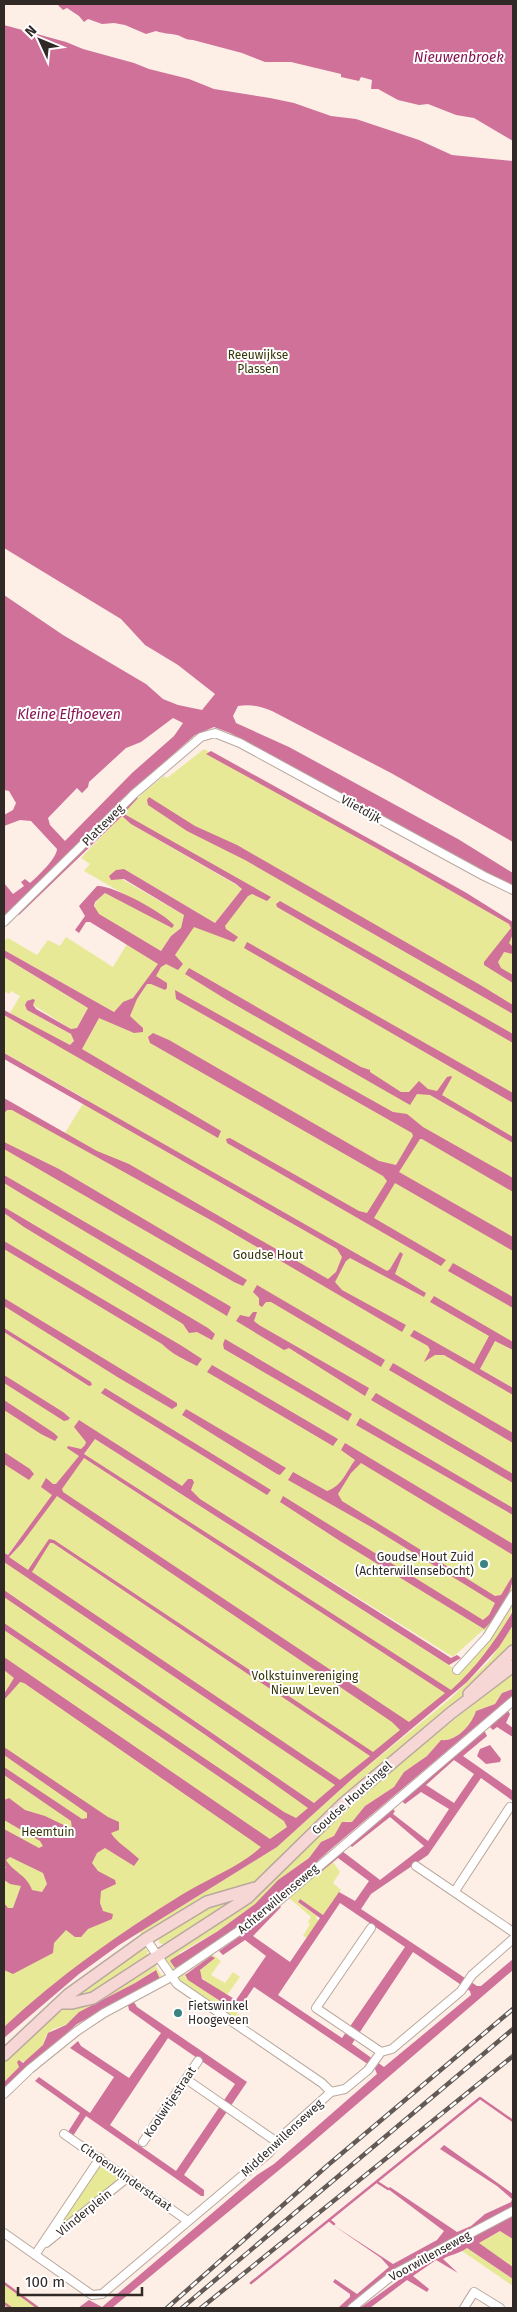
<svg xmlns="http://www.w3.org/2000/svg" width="517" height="2312" font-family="'Fira Sans',sans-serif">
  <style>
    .green { fill: #e7e997 }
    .water { fill: #d0719a; fill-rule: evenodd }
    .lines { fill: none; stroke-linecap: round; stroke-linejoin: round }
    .stream { stroke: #d0719a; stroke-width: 2.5 }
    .minor-casing { stroke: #b9a89e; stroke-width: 10 }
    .secondary-casing { stroke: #b9a89e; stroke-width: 14 }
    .minor { stroke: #fff; stroke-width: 8 }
    .secondary { stroke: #f7d7d6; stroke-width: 11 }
    .rail-casing { stroke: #635a55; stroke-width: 4.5 }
    .rail { stroke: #fff; stroke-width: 2.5; stroke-dasharray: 8; stroke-linecap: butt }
    .poi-dot { fill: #3b8383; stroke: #fff; stroke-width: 2 }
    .labels { text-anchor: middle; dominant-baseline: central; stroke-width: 4; stroke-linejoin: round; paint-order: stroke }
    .park-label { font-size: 12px; fill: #363608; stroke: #fff }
    .street-label { font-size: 12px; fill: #302926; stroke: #fff }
    .poi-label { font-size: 12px; fill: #302926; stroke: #fff; text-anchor: end }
    .water-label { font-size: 14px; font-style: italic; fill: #881352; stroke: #fff }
  </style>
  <rect width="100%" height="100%" fill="#fdefe6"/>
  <path class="green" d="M204,749l309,177v420l-19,-10 -19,34 38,22v186l-24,47 24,-41v4l-27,42 -4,1 -29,26 -358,-223 -57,82 -34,43v-452l2,-4 57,33 23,-37 -82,-46v-38l68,35 28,-37 17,8 76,-101 23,8 31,-41 -116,-63 109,63 2,2 -4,5 -23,29 -91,-54 -4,9 64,37 -3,13 -10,8 -10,15 -63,-37c-7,-10 -1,-13 7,-21l48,18 -69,-40 6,-7 -9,-6 63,-66 20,-16 3,2z
    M66,937l47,30 14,-23 32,20 -26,34 -14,8 -5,6 -110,-62v-9l4,-3 29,17 11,-15 12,6z
    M4,957l84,51 -11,20 -6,1 -38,-24h-7l1,5 44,24 3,4 -1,6 -5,2 -58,-33 10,-17 -9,-5 -2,3 -5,-3z
    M495,1340l18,10v38l-33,-19z
    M95,1439l354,226 11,9 27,-31 26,-42c0,24 -46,83 -68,92l-131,110 -310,-213v-28l18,-19z
    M4,1592l311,215 -77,61 -151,94 -83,73z
    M513,1625v25l-48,45 -205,182 -6,6 -110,55 -4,-6 137,-85 75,-68 98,-80 40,-39z
    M513,1673v16l-11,4 -7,11 -16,6c-5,3 -3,6 -6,11 -5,9 -21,21 -32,19l-14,16 -23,16 -5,11 -5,4 -29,19 -13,16 -5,-1 -13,15 -13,6 -12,16 -31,22 -23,24 -37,27 -39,22 11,8 -15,10 -3,-1 -6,-11 2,-8 14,-8 195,-162z
    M333,1862l7,10 -7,11 8,7 -18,25 -23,-16 -2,3 19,14 -1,2 3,3 -12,17 -4,-2 7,-12 -2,-2 3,-5 -23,-20 29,-27 4,2z
    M241,1895l-74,50 -8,-2v-6l48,-31z
    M143,1947l5,4 -2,7 -39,29 -34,13 -3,-4z
    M212,1954l9,7 -10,14 14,8 8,-11 7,5 -13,18c-7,-5 -32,-17 -27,-26 3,-4 8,-9 11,-13l-25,17 -1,4 62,43 -5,4 -65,-46z
    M150,1965h5l7,11 -1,2 -25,15 -2,-1 25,-13 -4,-9 -20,13 -56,29 -13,13 -13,4 -7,7 -3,9 -16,16 -7,1 -1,5 -15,15v-19l48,-46 9,-6z
    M106,2165l10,8v8l-55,47h-2l-1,-3 41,-59z
    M501,2231l12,8v28l-35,-24z
    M467,2248l46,31v7l-51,-35z
    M4,2282l36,26h-36z"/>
  <path class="water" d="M57,4h456v137l-39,-23 -18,-3 -28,-11 -9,1 -21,-5 -20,-11h-7l1,-9 -11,-3 -2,4 -18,-4v-3l-50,-12h-26l-23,-9 -49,-13c-8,0 -9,-3 -16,-5 -8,-2 -13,-1 -21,-4l-10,3 -21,-9 -11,-2 -12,1 -14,-5 -4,3 -5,-6 -12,-8 -4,2z
    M4,25l62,17 17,7 51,14 15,6 40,10 25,10 56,9 24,5 37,13 25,3 63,21 33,15 61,6v681l-122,-69 -119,-62c-11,-5 -22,-7 -34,-5l-5,10 3,7 53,24 169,92 55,34v14l-45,-22 -238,-132 -16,-6 -19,8 -76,67 -40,42 -75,74v-35l9,11 11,-8 -3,-4 4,-3 5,4c7,-6 27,-25 27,-34l-26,-28 -11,-1 -16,6v-11l9,-5 3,-7 -7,-12 -5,-1v-195l59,40 83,49 17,15 15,6 24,5 13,-16 -37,-29 -33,-20 -24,-26 -117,-71zM173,718l10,5 -9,13 -42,37 -67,68 -15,-16 -2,-7 29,-30 5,5 6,-6 1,-5 37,-34 15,-6z
    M211,751l254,141 48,30v12l-4,9 4,4v7l-9,-2 -6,10 3,6 12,7v8l-29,-18v-3l27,-34 -2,-4 -131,-75 -172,-95z
    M136,796l2,2 -12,13v4l145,82 -4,4 -15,-7 -4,2 -23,30 1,3 12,8 -4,5 -40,-15 -19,28 8,9 -5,6 -12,-6 -5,3 -5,9 11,7v5l-2,2 -14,-6h-4l-10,15 -7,17 13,12v4l-9,1 -35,-15 -17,31 139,82 -3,7 -214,-123v-5l66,35 4,-4 -3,-7 -44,-24 -2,-5 2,-4 6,-2 2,1 -2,5 3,4 35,20 6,-1 11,-20 -84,-51v-7l110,62 9,-10 10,-4 25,-34 -68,-42h-4l-7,11 -4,-3 10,-14 -6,-10 18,-20c16,-1 67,27 77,39l-2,3 -67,-35 -10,9 -1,4 5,8 62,37 10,-15 10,-8 3,-13 -60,-36 -13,1 -2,-4 7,-6 8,-1 91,54 27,-34 -6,-5 -105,-60 -9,-8 -103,99 -1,-1z
    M149,797l46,29 42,19 245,141 31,19v9l-268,-154 -58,-29 -39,-26 -1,-5z
    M280,901l233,133v9l-236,-136 -1,-3z
    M247,942l266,151v10l-269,-155z
    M189,968l172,99 9,3v2l31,20h8l10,-11 9,8 9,2 10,-14 4,-1 1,1 -10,18 71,42v6l-83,-48 -13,-1 -7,11 -183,-105 -42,-26z
    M175,990l218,122 14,2 16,13 90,51v14l-91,-53h-2l-21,33 114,65v14l-118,-68 -21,35 72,42 -5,6 -214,-123 -1,-4 4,-1 129,73 8,2 20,-32 -4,-5 -233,-133 -2,-6 5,-4 16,7 210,121 17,4 17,-29 -1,-3 -236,-134z
    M4,1053l383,218 3,-2 10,-17 3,2 -8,20 31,19 -2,4 -74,-39 -4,3 -11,21 7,8 64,35 -4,7 -186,-109 -204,-113h-5l-3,3v-15l93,53 32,13 199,115 8,-7 6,-15 -5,-8 -333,-190z
    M4,1142l55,27 188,111 -4,6 -9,-4 -230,-133z
    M4,1175l224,130 3,2 -4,9 -205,-122 -18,-11z
    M4,1207l204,121 7,6 -3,6 -15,-8 -8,1 -6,-9 -159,-97 -20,-14z
    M4,1241l178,105 20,13 -5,7c-13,-7 -24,-11 -35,-22l-158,-95z
    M453,1263l60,34v11l-65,-37z
    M257,1285l128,75 -4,7 -110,-65h-5l-4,5 -3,-2v-7l-6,-6z
    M434,1296l79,46v8l-18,-9 -15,28 33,19v7l-69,-40h-9l-11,7 6,-12 -2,-4 -18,-10 4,-6 60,34 15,-28 -59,-34z
    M4,1298l173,105v3l-5,3 -53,-31 -115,-72z
    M253,1312h4l-3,9 5,4 110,63 -4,8 -76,-48 -5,2 -48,-29 4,-6 9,2z
    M4,1328l87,54 1,3 -3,1 -85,-54z
    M225,1339l127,75 -4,7 -124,-72 -1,-5z
    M393,1363l120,70v10l-124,-73z
    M212,1365l126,74 -5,7 -126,-74z
    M4,1375l59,37 7,6 -2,2 -4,1 -60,-38z
    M105,1388l166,102 -4,5 -166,-102z
    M376,1393l137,81v9l-142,-83z
    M4,1400l50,33 4,4 -3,4 -14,-7 -37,-24z
    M186,1409l100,59 -6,7 -3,-1 -95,-59z
    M360,1418l153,90v7l-157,-90z
    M79,1420l103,66 6,-7h4l2,3 -3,8 9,9 251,159 6,-3 4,3 -12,7 -354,-226 -11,15 367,236c26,-23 45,-50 62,-79v14l-14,22 -32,35 -115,97 -75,68 -158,98 -40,29 -75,64v-11c54,-51 116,-94 179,-133 24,-15 58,-28 78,-47l-237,-164 -4,-1 -16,18v-6l10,-16 -10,-8v-13l266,182 17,-12 -3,-6 -280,-191v-7l280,189 12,6 12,-10 -101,-72 -203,-139v-7l310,213 21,-18 -331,-223v-9l4,2 44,-60 -11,-8 5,-9 7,6h3l23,-28 -12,-8 1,-2 13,3 4,-4 1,-3 -12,-15zM84,1458l361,235 -36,29 -346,-230 -1,-3zM57,1496l335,226 8,8 -27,22 -319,-212 -5,-1 -21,31 -19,-13 13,-14zM50,1543h3l317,213 -30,24 -308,-208z
    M345,1443l168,101v11l-152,-92 -10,10 -13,21 4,7 153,95 6,-1 12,-20c0,18 -16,42 -29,54l-144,-88 -60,-39 3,-6 200,124 6,-5 6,-12 -122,-75 -85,-48 5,-8 34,19c15,-5 19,-19 28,-31l-14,-10z
    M4,1452l26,17 4,5 -5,6 -25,-16z
    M513,1689v6l-182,154 -73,65 -68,47 -15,7 -5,-7 2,-2 46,-28 37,-27 23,-24 31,-22 12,-16 13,-6 8,-14h10l13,-16 29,-19 10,-15 23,-16 14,-16c16,2 31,-16 35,-29l19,-7 7,-11z
    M508,1711l2,3 -4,9 7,5v9l-16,-10 -4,3 -3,-3 14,-15z
    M481,1732h4l2,4 -24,20 50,35v10l-32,-23 -53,77 -57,39 -10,15 116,77h4l32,-27v11l-206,177 -195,161h-34l11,-8 13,7 155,-132 17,-11 103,-90 -2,-5 -121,-82 -17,25 -49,-32 -3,-5 26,-19 4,2 -15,12 2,9 34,21 30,-44 -21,-16 -22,15 -4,-4 39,-28 21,-18 2,2 -28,29 37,26 30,-44 -22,-16 2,-3 23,16 16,-23 16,9 14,-20 -31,-23 -17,14 -4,-2 25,-19 38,29 44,-34 -34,-29 -38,30 -3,-3 42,-36 4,3 -2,3 35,27 21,-32 -28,-17 -16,12 -5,-5zM454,1760l20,14 -20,29 -28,-18zM340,1903l65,44 -63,91 -64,-43zM413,1952l57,39 1,4 -87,72 -32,-23z
    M490,1745l11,14 -1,3 -14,2 -9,-8 3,-7z
    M4,1747l104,70 11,5v8l-8,3c4,8 20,18 28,26l-5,7 -29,-18 -8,5 -5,10 6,8 17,9 1,4 -15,7 -1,12 3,8 10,3 -1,5 -24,10 -7,8h-6l-9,-7 -12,13 -1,10 -40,21 -9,-4v-67l4,5h5l8,-22 -11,-2 -6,-4v-12h2l-2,-3v-36l35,19 4,-2 -3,-5 -36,-21v-20l5,-2 16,12 20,6 27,13 -1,-8 -67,-46v-8l78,52 5,-1v-5l-83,-58zM10,1857l33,16 4,11 -5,8 -10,-2c-5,-15 -19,-18 -26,-30z
    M156,1970l4,9 -83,45 -73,65v-7l15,-15 -2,-5 2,-2 4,3 20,-18 5,-12 18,-8 13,-13 56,-29z
    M134,2002l3,5 110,75 -63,93 20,15v6h-3l-115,-80 -13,20 -5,-4 12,-19 -45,-32 4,-4 51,36 24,-36 -44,-29 8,-7 3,5 48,32 32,-45 -32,-23 -1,-5zM168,2038l67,46 -59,87 -66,-46z
    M444,2145l69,49v14l-114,59 -53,41h-8l12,-11v-3l-17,-12 2,-3 22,15 32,-27 -8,-9 -48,-33 60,39 44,-24 7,-9 -56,-42 2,-2 67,45 14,-6 14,-12 26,-12 1,-3 -15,-13 -57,-37z
    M513,2216v23l-13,-8 -21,12 34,24v12l-46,-31c-8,6 -16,6 -24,11l15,14 -22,-13 -23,16 16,13 -2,3 -20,-12 -37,28h-10l64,-46z"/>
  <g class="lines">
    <path class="stream" d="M377,2182l11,7
      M329,2220l5,4
      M4,2283l34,25
      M251,2283l229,-185 33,23
      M4,2303l7,5"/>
    <defs>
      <path id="minor" d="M4,922l130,-128 67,-57 14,-4 25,10 244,133 29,14
        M457,1670l30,-33 26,-42
        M416,1866l97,66
        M455,1891l55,-84
        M371,1928l-55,80 65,44
        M146,1939l31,45 145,99 9,9
        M186,2079l91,63
        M4,2094l26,-25 47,-38 27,-18 67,-36 90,-61 252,-215
        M64,2134l124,87
        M143,2142l55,-81
        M4,2233l88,62 10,-1 167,-141 12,-16 50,-45 14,-3 23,-19 13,-18 11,-3 69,-58 11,-16 41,-36
        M46,2243l81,-65
        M35,2255l65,-97
        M352,2308l42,-34 119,-63
        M464,2308l10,-16 26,16"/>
      <path id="secondary" d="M469,1694l44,-43
        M61,2003h11l21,-5 154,-100 97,-95 107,-90 62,-47
        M4,2055l64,-60 78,-56 61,-37 48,-14"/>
    </defs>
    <use href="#minor" class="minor-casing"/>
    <use href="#secondary" class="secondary-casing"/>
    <use href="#minor" class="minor"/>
    <use href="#secondary" class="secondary"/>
    <defs>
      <path id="rail" d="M167,2308l161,-143 185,-156
        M182,2308l331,-279
        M201,2308l312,-252"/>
    </defs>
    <use href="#rail" class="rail-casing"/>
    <use href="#rail" class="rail"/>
  </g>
  <g class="poi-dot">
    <circle cx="484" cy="1564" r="5"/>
    <circle cx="178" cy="2013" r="5"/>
  </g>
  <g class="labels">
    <g class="park-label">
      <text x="258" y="355">Reeuwijkse<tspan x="258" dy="14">Plassen</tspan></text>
      <text x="268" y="1255">Goudse Hout</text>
      <text x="305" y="1676">Volkstuinvereniging<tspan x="305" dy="14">Nieuw Leven</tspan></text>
      <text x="48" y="1832">Heemtuin</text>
    </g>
    <g class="street-label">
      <text transform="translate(361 809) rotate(29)">Vlietdijk</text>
      <text transform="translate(103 825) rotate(-45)">Platteweg</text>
      <text transform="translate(352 1798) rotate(-42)">Goudse Houtsingel</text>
      <text transform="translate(278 1899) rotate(-40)">Achterwillenseweg</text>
      <text transform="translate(170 2102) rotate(-56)">Koolwitjestraat</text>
      <text transform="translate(282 2138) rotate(-43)">Middenwillenseweg</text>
      <text transform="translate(126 2177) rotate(35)">Citroenvlinderstraat</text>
      <text transform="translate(84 2213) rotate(-39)">Vlinderplein</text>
      <text transform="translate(430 2256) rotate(-29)">Voorwillenseweg</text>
    </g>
    <g class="poi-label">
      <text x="474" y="1557">Goudse Hout Zuid<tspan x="474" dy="14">(Achterwillensebocht)</tspan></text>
      <text x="188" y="2006" text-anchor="start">Fietswinkel<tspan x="188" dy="14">Hoogeveen</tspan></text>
    </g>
    <g class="water-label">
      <text x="459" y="57">Nieuwenbroek</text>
      <text x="69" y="714">Kleine Elfhoeven</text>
    </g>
  </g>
  <rect width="517" height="2312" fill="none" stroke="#302926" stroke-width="10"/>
  <g transform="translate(40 40) rotate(314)" stroke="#ffffff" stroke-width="4" paint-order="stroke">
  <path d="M0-4L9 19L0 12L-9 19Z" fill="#302926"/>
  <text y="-8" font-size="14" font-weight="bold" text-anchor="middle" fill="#302926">N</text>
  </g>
  <path d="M18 2287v8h124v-8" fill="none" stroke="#302926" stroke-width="2.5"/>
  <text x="25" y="2287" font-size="15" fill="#302926" stroke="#ffffff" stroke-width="4" paint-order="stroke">100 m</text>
</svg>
